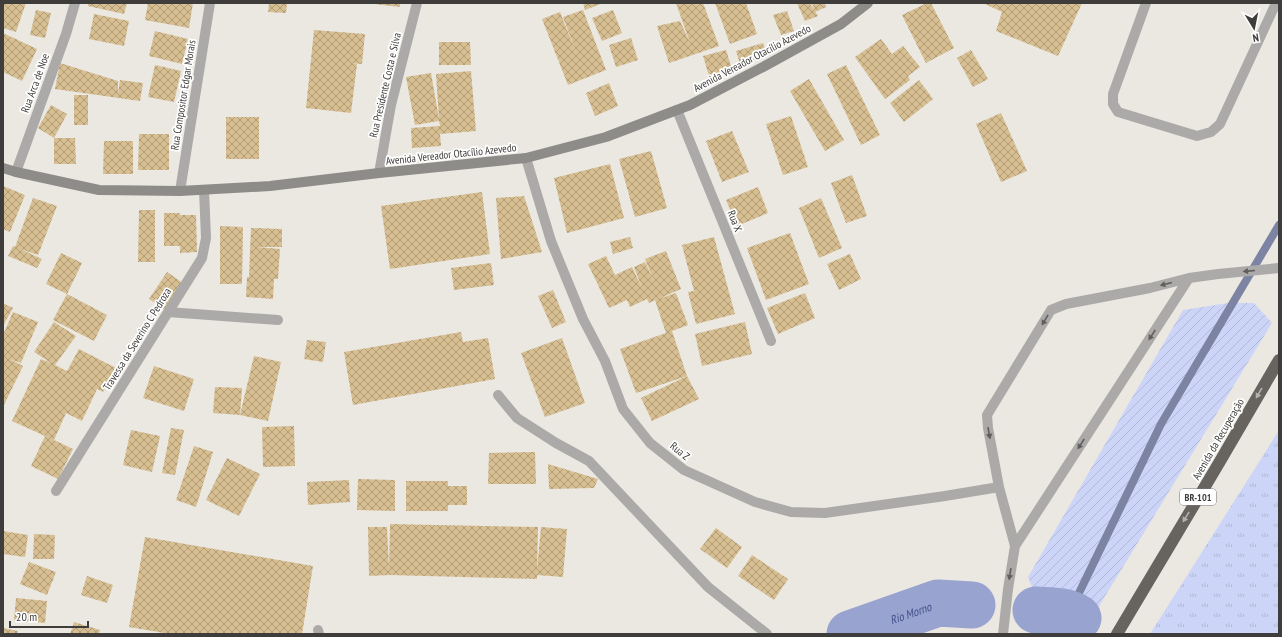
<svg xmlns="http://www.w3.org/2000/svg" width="1282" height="637" font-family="'PT Sans Narrow',sans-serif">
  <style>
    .grass { fill: url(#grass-tufts) }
    .garden { fill: url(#garden-furrows) }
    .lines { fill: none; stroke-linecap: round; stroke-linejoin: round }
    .stream { stroke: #7d84a3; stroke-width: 8 }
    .river { stroke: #98a3cf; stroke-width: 47 }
    .building { fill: url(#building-cross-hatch) }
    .lane { stroke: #acaaa8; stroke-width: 10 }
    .street { stroke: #acaaa8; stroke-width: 10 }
    .secondary { stroke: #8e8c89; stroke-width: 10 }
    .highway { stroke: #67645f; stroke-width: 12 }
    .oneway { fill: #5f5e5c }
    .oneway2 { fill: #b3b2af }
    .labels { text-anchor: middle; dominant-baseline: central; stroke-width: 3.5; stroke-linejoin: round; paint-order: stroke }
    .shield { fill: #fff; stroke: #787776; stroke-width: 1 }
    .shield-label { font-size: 10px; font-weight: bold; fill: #3e3d3b }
    .street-label { font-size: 11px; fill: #3e3d3b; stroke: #fff }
    .water-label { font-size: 12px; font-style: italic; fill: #45518b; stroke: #fff }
  </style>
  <defs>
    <pattern id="grass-tufts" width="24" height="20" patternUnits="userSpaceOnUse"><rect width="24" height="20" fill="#ccd5f7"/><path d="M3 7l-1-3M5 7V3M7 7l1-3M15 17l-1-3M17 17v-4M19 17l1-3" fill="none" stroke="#b0b8d5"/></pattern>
    <pattern id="garden-furrows" width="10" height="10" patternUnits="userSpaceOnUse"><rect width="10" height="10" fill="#ccd5f7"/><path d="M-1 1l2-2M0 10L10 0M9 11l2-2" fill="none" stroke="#b0b8d5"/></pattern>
    <pattern id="building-cross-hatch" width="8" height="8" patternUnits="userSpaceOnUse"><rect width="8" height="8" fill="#d7bf92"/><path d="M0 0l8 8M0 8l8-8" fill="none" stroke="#b09c78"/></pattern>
  </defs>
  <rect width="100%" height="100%" fill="#ebe8e2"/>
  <path class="grass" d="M1279,430v204h-129l116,-183z"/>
  <path class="garden" d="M1228,303h26l18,20 -190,311h-24l-10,-7 -20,-50 155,-267z"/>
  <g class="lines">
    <path class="stream" d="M1062,612l9,-8 8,-11 82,-169 118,-199"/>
    <g class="river">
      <path d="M1036,610c14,1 30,0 42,8"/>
      <path id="s1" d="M850,634l88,-31 34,2"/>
    </g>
  </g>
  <path class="building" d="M3,3h23l-10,29 -13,-4z
    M88,3h39l-3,11 -36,-8z
    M148,3h45l-4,25 -44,-8z
    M269,3h18l-1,10 -18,-1z
    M374,3h26v4l-26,-3z
    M583,3h20l-18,7z
    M676,3h24l-4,2 7,-2 16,43 -50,17 -12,-37 23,-5 10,22z
    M715,3h31l11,31 -27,10z
    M797,3h13l8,13 -13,5z
    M812,3h13l1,4 -11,5z
    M927,3h4l23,45 -28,15 -24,-48z
    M983,3h99l-24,53 -62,-25 6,-19z
    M36,10l15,3 -6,25 -15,-3z
    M583,10l23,60 -38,15 -26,-66 18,-7 17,43 -14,-38z
    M613,10l9,23 -20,8 -10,-23z
    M787,11l7,20 -13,4 -8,-20z
    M94,14l35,7 -5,25 -35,-7z
    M314,30l51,4 -3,30 -12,-1 7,1 -6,49 -45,-5z
    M155,31l33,8 -6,25 -33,-8z
    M3,33l34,16 -15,32 -19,-9z
    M631,38l7,22 -22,7 -7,-22z
    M881,39l11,15 11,-8 17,21 -12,9 2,4 -25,19 -30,-42z
    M439,42h31l1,23h-32z
    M763,43l4,13 -27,8 -4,-13z
    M726,50l6,19 -23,7 -6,-20z
    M971,50l17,29 -15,8 -16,-29z
    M60,63l58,18v12l2,-13 23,3 -3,18 -85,-12z
    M155,65l26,6 -7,31 -26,-5z
    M846,65l34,70 -19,10 -34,-71z
    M471,71l5,60 -36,3 1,12 -29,2 -1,-20 29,-2 -1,-5 -24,4 -9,-48 25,-4 8,46 -3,-45z
    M809,79l35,61 -19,11 -35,-60z
    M919,80l14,19 -29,23 -14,-19z
    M609,83l9,23 -23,10 -9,-23z
    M74,95h14v30h-14z
    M51,105l16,9 -13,24h21l1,26h-22v-26l-16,-10z
    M1001,113l26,58 -26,11 -25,-58z
    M791,116l17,51 -25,8 -17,-51z
    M226,117h33v42h-33z
    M732,131l17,41 -27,10 -16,-41z
    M139,134h30v36h-31z
    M104,141h29v33h-30z
    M651,151l16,57 -32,9 -16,-58z
    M610,164l14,54 -57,15 -13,-55z
    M852,175l15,41 -21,7 -15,-40z
    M3,186l22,9 -15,37 -7,-3z
    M758,187l10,26 -31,13 -11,-26z
    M482,192l8,62 -100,15 -9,-63z
    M524,196l18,56 -41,7 -5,-61z
    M33,198l24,8 -19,49 -18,-6 22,10 -5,9 -29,-12 5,-10 2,1z
    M821,198l21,50 -23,10 -20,-50z
    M139,210h16v52h-17z
    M164,213h16v2h16l1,37 -17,1v-7h-16z
    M220,226l23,1 -1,57h-22z
    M251,228l31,1v18h-25l23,2 -2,30h-4l-1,20 -27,-2 1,-20h2z
    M790,233l19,51 -43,16 -19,-52z
    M630,237l3,11 -20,6 -3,-12z
    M714,237l21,77 -39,10 -8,-32 6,-1 -12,-46z
    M666,251l15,38 -32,14 -2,-4 -17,8 -3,-7 -18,8 -21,-44 18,-8 9,19 17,-8 10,21 -8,-21 11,-5 9,19 -9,-22z
    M61,253l21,10 -15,31 40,21 -13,26 -41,-21 14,-26 -21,-10z
    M850,254l11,25 -22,11 -12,-26z
    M491,263l3,22 -40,5 -3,-22z
    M167,272l16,11 -19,26 -15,-10z
    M553,290l13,32 -14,6 -14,-32z
    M676,293l12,32 -16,6 15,45 -51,17 -16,-44 46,-16 -11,-33z
    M805,293l10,25 -37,16 -11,-26z
    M3,303l10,5 -10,18z
    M13,312l25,10 -17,41 -11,-4 13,7 -20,41v-72z
    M54,322l22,14 -21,29 12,6 12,-22 37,19 -13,24 -6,-3 -15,32 -16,-8 -12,27 19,9 -15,30 -27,-13 14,-30 -33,-15 29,-62 10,4 -17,-11z
    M745,322l7,32 -50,12 -7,-32z
    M461,332l2,10 25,-4 7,41 -142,26 -9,-53z
    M562,338l23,65 -40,14 -24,-64z
    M307,340l19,2 -3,20 -19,-3z
    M254,356l27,6 -13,59 -28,-6 -27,-2 2,-26 27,1 -2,27z
    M154,366l40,13 -10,32 -41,-13z
    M687,376l12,23 -47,22 -11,-23z
    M294,426l1,40 -32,1 -1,-40z
    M171,428l13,2 -9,45 -13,-2z
    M131,430l29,6 -8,36 -29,-7z
    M194,446l19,6 -17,55 -20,-7z
    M535,452l1,32h-48l1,-31z
    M227,458l33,16 -21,42 -33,-16z
    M548,464l50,15 -4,9 -45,1z
    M358,479l37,1v31l-38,-1z
    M349,480l1,22 -42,3 -1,-23z
    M406,481h42v5h19v19h-19v6h-42z
    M390,524l148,3 -1,43 4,-43 26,2 -4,48 -26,-2v4l-148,-4 -20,1 -1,-49h19l2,41z
    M716,528l26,19 -15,21 -27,-19z
    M3,531l25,4 -3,22 -22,-3z
    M34,534l21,1 -1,24h-21z
    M145,537l168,29 -11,68h-132l-41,-7z
    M752,555l36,24 -14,21 -36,-24z
    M29,562l27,10 -9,23 -27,-11z
    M87,576l26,9 -6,18 -26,-8z
    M16,598l31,3 -2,22 -31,-3z
    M74,622l26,8 -1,4h-29z
    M3,628l15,3 -1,3h-14z"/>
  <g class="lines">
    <path class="lane" d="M1146,3l-33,91v10l5,8 79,24 14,-4 9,-8 56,-121
      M677,110l94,231
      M526,158l25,83 32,78 22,42 18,48 27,34 34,27 71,32 36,10 34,1 120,-17 54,-9
      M180,191l30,-188
      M498,395l19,23 39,25 33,18 119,126 59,47
      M1015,546l174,-268
      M318,630l1,4
      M1003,634l5,-45 7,-43 -16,-59 -11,-59 -1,-13 64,-105 15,-6 84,-16 39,-10 29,-4 61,-6"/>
    <path class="street" d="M16,172l50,-138 9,-31
      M379,173l12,-68 26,-102
      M168,312l110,8
      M56,491l146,-233 4,-20 -2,-48"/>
    <path class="secondary" d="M3,168l13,4 83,18 81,1 90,-5 109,-13 147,-15 80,-21 84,-32 73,-38 78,-43 27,-21"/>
    <path class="highway" d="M1117,634l102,-171 60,-103"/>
  </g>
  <defs><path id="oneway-solid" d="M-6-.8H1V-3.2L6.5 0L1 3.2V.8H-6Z"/></defs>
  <g class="oneway">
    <use href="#oneway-solid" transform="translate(1249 271) rotate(175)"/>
    <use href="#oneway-solid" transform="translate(1166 284) rotate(166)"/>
    <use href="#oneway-solid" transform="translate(1045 320) rotate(121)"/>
    <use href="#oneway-solid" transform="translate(1152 335) rotate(123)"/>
    <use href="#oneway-solid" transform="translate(989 433) rotate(80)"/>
    <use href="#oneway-solid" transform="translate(1081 444) rotate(123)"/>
    <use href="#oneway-solid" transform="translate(1010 574) rotate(99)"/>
  </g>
  <g class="oneway2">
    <use href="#oneway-solid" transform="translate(1259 393) rotate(120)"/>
    <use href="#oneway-solid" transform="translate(1186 517) rotate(121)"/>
  </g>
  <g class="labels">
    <rect class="shield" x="1180" y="489" width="36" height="16" rx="3"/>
    <g class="shield-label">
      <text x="1198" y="497">BR-101</text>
    </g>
    <g class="street-label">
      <text transform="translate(752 58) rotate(-28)">Avenida Vereador Otacílio Azevedo</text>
      <text transform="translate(35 83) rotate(-70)">Rua Arca de Noe</text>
      <text transform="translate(385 85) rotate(-77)">Rua Presidente Costa e Silva</text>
      <text transform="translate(183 95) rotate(-81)">Rua Compositor Edgar Morais</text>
      <text transform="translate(451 154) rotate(-6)">Avenida Vereador Otacílio Azevedo</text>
      <text transform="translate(735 221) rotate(68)">Rua X</text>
      <text transform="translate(137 339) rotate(-58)">Travessa da Severino C Pedroza</text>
      <text transform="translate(1218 439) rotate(-60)">Avenida da Recuperação</text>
      <text transform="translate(680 451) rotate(39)">Rua Z</text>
    </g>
    <g class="water-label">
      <text stroke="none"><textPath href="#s1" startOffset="64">Rio Morno</textPath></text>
    </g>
  </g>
  <rect width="1282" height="637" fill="none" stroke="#3e3d3b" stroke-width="8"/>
  <g transform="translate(1254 28) rotate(170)" stroke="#ffffff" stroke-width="3" paint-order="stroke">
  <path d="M0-3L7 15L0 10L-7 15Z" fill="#3e3d3b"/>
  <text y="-6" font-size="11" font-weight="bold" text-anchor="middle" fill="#3e3d3b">N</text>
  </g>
  <path d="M10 621v6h78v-6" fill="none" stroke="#3e3d3b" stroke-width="2"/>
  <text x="16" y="621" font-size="12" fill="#3e3d3b" stroke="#ffffff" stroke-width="3" paint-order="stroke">20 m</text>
</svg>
